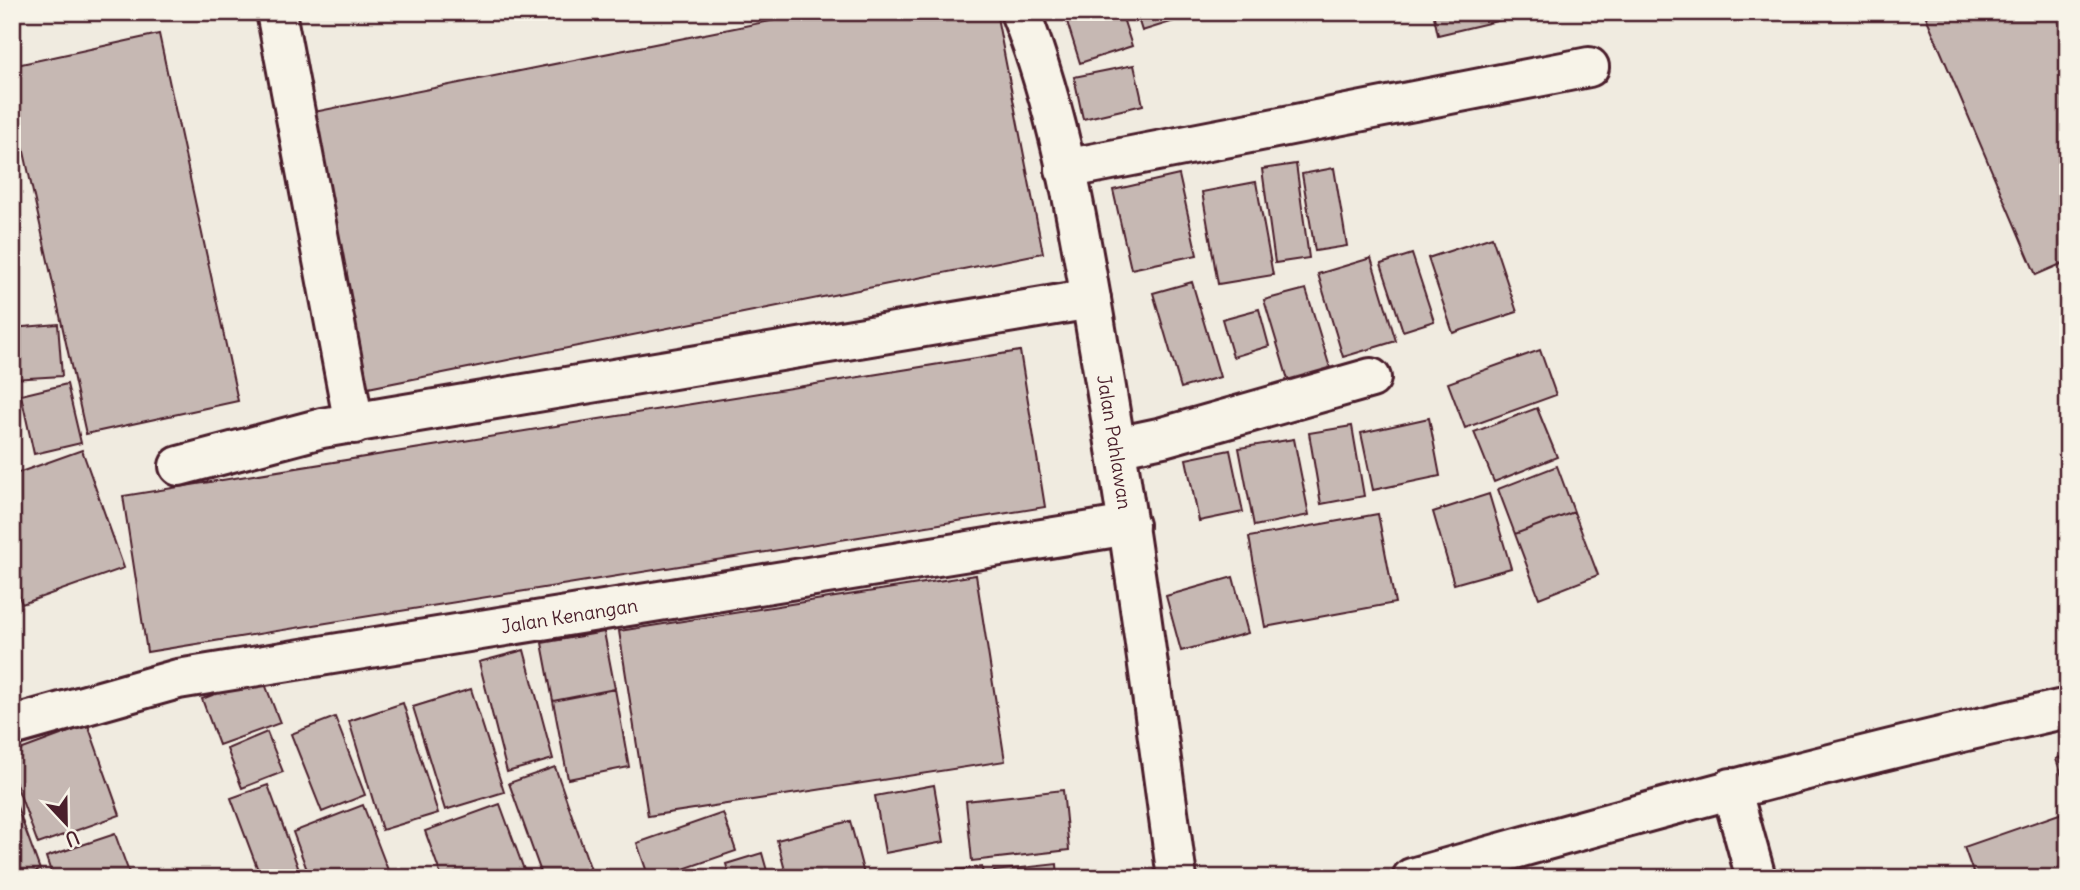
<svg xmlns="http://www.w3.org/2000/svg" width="2080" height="890" font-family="Delius,sans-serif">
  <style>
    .building { fill: #c6b8b3; stroke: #4a1f2b; stroke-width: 2 }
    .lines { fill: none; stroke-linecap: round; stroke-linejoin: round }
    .minor-casing { stroke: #4a1f2b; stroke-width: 44 }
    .major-casing { stroke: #4a1f2b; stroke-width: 44 }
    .minor { stroke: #f7f3e8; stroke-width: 38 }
    .major { stroke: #f7f3e8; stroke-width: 38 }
    .labels { text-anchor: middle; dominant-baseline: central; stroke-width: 7; stroke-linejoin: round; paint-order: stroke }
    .street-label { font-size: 19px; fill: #4a1f2b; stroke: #f7f3e8 }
  </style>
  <rect width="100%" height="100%" fill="#f0ebe0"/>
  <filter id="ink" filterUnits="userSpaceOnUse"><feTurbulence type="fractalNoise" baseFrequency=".0143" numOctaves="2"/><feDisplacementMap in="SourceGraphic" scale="14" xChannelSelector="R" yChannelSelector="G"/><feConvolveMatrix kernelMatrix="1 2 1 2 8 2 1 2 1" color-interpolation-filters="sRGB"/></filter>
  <g filter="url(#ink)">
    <path class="building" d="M815,12h181l47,241 -675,135 -54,-276z
      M1064,12h57l11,34 -52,17z
      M1136,12h67l-61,19z
      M1433,12h102l-97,23z
      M1924,12h144v249l-32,14z
      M159,34l79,367 -152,33 -74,-337v-31z
      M1134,65l9,40 -60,14 -9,-42z
      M1296,164l13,94 -34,5 -13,-94z
      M1334,168l13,78 -32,5 -13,-77z
      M1179,175l18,80 -66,14 -18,-79z
      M1256,182l17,93 -55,9 -16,-92z
      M1492,237l25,75 -64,21 -25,-75z
      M1412,254l22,67 -31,10 -22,-67z
      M1371,258l25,83 -53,16 -25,-83z
      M1192,282l28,95 -39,11 -28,-95z
      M1306,289l25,82 -42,12 -25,-83z
      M1259,309l10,37 -36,11 -11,-38z
      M58,324l4,52 -50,3v-51z
      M1540,350l16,45 -91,33 -17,-45z
      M1020,351l25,156 -898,145 -24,-156z
      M67,384l14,59 -47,11 -13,-59z
      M1537,408l20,49 -63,25 -20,-50z
      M1429,418l11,58 -67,14 -12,-57z
      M1352,426l12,70 -43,8 -12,-71z
      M1294,439l15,76 -55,11 -15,-78z
      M82,450l42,118 -102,36 -10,-27v-102z
      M1230,450l13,62 -44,9 -13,-62z
      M1557,466l17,46 -59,22 -17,-45z
      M1489,494l22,74 -57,16 -21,-72z
      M1574,512l24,63 -59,23 -24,-64z
      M1378,514l17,89 -130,24 -16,-90z
      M976,575l29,186 -357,55 -29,-185z
      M1233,577l15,56 -67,18 -15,-55z
      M604,632l11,57 -62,12 -11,-58z
      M524,650l29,109 -46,13 -28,-110z
      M262,676l18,47 -61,22 -17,-46z
      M471,689l33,103 -59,18 -32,-103z
      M615,689l14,78 -61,12 -15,-78z
      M403,703l35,110 -56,17 -33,-109z
      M335,717l30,78 -43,17 -31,-78z
      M88,725l32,90 -82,29 -26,-71v-20z
      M267,732l16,40 -41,16 -15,-39z
      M2068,754v39l-12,-34z
      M555,767l38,109 -5,2h-45l-34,-95z
      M268,785l31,85 -22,8h-16l-30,-80z
      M934,785l10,57 -59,11 -10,-57z
      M1063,790l6,60 -97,11 -6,-60z
      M12,793l28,77 -21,8h-7z
      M500,804l27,74h-85l-17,-47z
      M363,805l28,73h-81l-17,-46z
      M2068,811v67h-93l-11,-31z
      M723,813l13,38 -79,27h-8l-12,-35z
      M850,821l15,57h-78l-10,-38z
      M115,834l16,44h-78l-7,-21z
      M762,853l7,25h-39l-4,-14z
      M1057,864l1,14h-63l-1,-7z
      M982,867l1,11h-56v-5z"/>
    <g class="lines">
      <defs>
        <g id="minor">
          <path d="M276,12l78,412"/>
          <path d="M1065,169l524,-102"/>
          <path d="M1116,447l47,-10 208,-59"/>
          <path d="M179,466l143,-38 769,-129"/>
          <path id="s1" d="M12,726l166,-47 951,-154"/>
          <path d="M1731,788l25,90"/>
          <path d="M1412,878c218,-62 434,-122 656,-170"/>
        </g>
        <g id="major">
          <path id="s2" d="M1020,12c41,103 61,226 79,335 31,177 54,354 78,531"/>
        </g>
      </defs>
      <use href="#minor" class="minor-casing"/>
      <use href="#major" class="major-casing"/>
      <use href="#minor" class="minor"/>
      <use href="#major" class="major"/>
    </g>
  </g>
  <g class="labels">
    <g class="street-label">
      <text stroke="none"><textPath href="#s2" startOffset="441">Jalan Pahlawan</textPath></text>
      <text stroke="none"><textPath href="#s1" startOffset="569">Jalan Kenangan</textPath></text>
    </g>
  </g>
  <rect width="2080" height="890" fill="none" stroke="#f7f3e8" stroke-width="42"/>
  <rect x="21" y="21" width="2038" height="848" fill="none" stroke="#4a1f2b" stroke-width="2.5" filter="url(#ink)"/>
  <g transform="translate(66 823) rotate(158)" stroke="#f7f3e8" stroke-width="5" paint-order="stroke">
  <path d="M0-5L12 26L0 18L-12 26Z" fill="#4a1f2b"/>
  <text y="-10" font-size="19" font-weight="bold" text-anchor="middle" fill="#4a1f2b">U</text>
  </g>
</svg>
